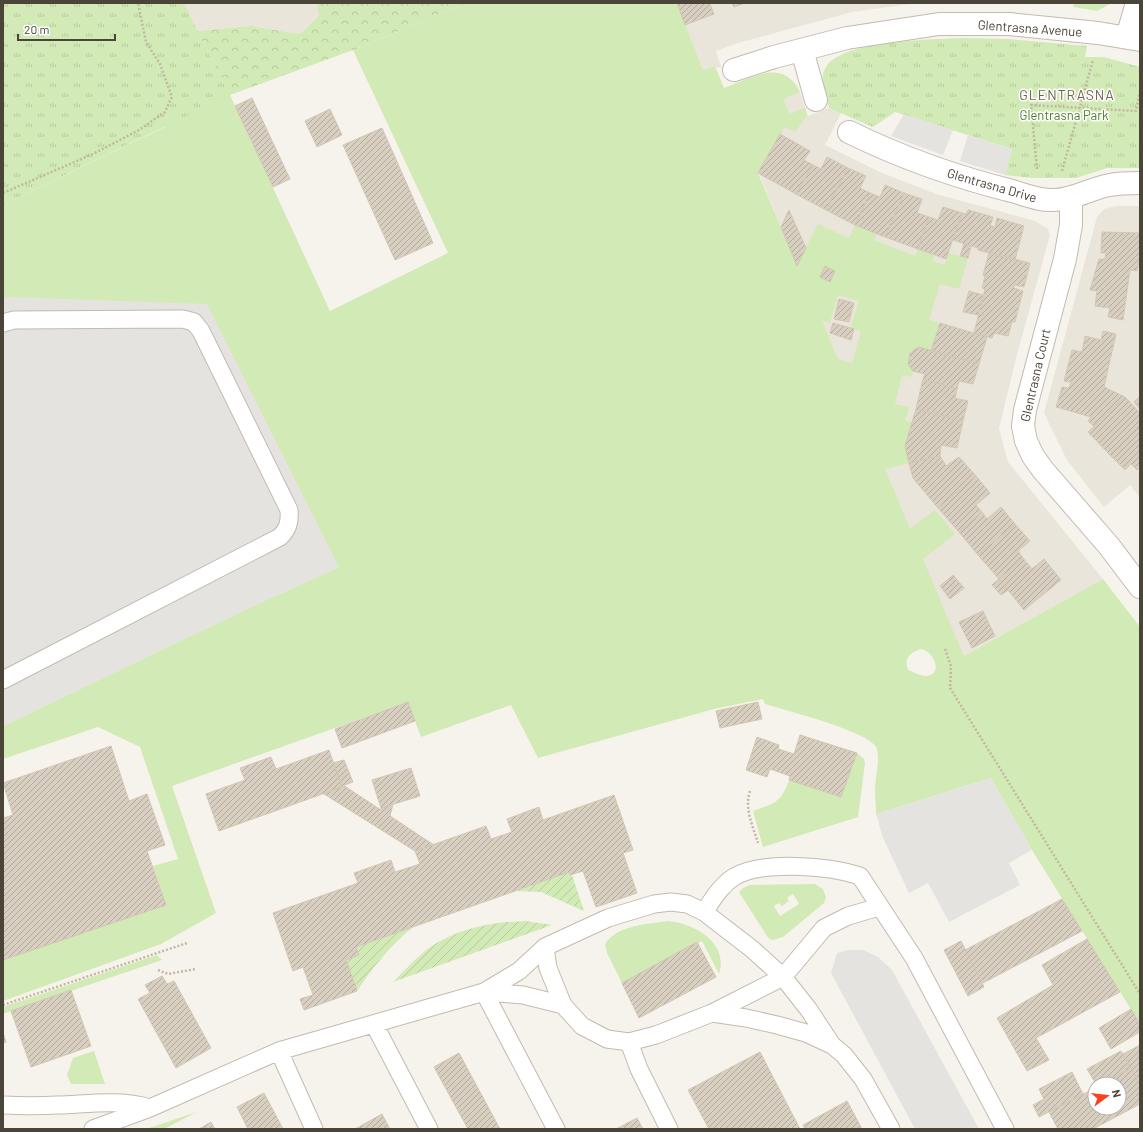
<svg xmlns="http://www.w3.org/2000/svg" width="1143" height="1132" font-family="Barlow,sans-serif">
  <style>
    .residential { fill: #eae5da }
    .grass { fill: #d2eab5; fill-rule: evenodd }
    .forest { fill: url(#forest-crowns) }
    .park { fill: url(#park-tufts) }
    .garden { fill: url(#garden-furrows) }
    .parking { fill: #e5e3e0 }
    .building { fill: url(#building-hatch); stroke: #d3c7b4 }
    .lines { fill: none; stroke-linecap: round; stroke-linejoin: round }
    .lane-casing { stroke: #c2bbae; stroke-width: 19 }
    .street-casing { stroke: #c2bbae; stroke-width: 24 }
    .path { stroke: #c4b79f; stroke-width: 2.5; stroke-dasharray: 2 2; stroke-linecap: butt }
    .lane { stroke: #fff; stroke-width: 17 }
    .street { stroke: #fff; stroke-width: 22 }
    .labels { text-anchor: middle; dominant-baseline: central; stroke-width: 3; stroke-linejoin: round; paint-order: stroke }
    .street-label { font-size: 13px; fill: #4b4439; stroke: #fff }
    .park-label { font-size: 13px; fill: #4a7f2a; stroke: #fff }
    .neighbourhood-label { font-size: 14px; letter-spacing: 1px; fill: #6e6250; stroke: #fff }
  </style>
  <defs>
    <pattern id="forest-crowns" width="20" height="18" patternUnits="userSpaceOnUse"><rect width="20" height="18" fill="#d2eab5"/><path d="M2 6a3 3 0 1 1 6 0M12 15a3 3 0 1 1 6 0" fill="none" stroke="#b6ca9c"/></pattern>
    <pattern id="park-tufts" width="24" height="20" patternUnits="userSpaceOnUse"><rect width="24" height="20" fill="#d2eab5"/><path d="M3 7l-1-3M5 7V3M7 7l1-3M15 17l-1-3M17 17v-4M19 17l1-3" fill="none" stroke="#b6ca9c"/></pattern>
    <pattern id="garden-furrows" width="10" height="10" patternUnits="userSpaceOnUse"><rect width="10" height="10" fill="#d2eab5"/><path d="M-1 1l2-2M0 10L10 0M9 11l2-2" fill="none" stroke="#b6ca9c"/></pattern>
    <pattern id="building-hatch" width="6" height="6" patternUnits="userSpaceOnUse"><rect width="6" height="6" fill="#d8cfc1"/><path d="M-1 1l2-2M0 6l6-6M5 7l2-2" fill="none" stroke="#b1aa9e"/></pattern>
  </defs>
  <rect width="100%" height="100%" fill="#f6f3ec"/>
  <path class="residential" d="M184,3h132l3,12 -19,19 -49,-8 -54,5z
    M677,3h241l-66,9 -114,31 -22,8 5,16 -5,1 -1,-2 -12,4z
    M800,92l8,24 21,-8 12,5 -16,32 55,27 56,22 99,27 13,8 2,6 -35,127 -16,67 9,33 95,117 -139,77 -167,-390 -61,-149z
    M1116,206h24v292l-10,-13 -26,22 -37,-47 -23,-47 53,-196 7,-8z"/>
  <path class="grass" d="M3,3h181l13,28 33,64 100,216 118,-58 -95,-203 114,-47h210l26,67 12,-4 9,22c27,-10 59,-31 76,4l-17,7 7,15 15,-6 2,8 -12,16 -10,-5 -27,46 39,92 21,-41 31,14 6,-13 22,9 -3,6 41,16 3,-7 17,6 -2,6 12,4 3,-12 20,5 -9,31 -19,-5 -11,36 11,3 -9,28 -18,20 -1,6 -10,-2 -7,29 14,3 -4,14 7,1 -7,24 4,17 -24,6 25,60 25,-19 20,24 -32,25 41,97 139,-77 37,48v397l-108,-174 -41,-72 -115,36c0,-8 -1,-16 -1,-24 0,-13 6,-32 1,-43 -8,-16 -92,-37 -111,-43l-2,-5 -49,10 -176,49 -27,-53 -90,32 -13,-35 -236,84 44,127 -55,31 -158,57v-41l163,-55 -13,-39 25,-7 -38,-112 -42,-20 -95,32v-33l250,-120 86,-39 -329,-270 -7,3v-95l162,-78zM838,295l21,6 -9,27 11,3 -9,32 -14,-4 -16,-38 8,2zM921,649c13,2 23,26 5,27 -5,0 -13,-4 -18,-6 -4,-12 1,-17 13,-21z
    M1074,3h38l-15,8 -24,-4z
    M857,753l7,6 1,4 -7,54 -95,30 -10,-36c22,-8 28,-8 36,-31l52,17z
    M815,884l8,5 3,8 -2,6 -41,34 -10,3 -4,-1 -30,-47 4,-4 7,-3zM793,894l6,10 -19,12 -6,-10 5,-3 3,3 7,-5 -2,-3z
    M669,921c26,3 60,22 50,53l-17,-33 -80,42 -15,-30 -2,-9c12,-19 43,-20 64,-23z
    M157,955l5,5 -159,54v-7z
    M94,1051l11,33h-34l-4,-9 6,-17z
    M197,1112l-33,17h-18z"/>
  <path class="forest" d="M316,3h151l-114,47 -123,45 -33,-64 54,-5 49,8 19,-19z"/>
  <path class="park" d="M3,3h181l13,28 33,64 -227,110z
    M960,38l48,1 79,7 -2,11h19l36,10v101h-33l-31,10h-43l-28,-3 7,-26 -117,-37 -22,15 -44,-19c-3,-12 -11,-30 -3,-41 17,-27 103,-27 134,-29z"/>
  <path class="garden" d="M569,872l1,3h2l12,36 -43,-19 -24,-1z
    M526,921l26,4 -159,57c10,-10 20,-21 31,-30 29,-23 66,-30 102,-31z
    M413,927c-23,19 -40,40 -56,64l-11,-31 13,-5 -3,-8z"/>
  <path class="parking" d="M904,114l49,16 -10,25 -52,-19z
    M968,135l44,14 -7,26 -45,-14z
    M10,297l197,7 132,263 -86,39 -250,120v-426z
    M991,778l41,72 -23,13 11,22 -71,37 -21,-39 -19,10 -26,-55 -7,-24z
    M848,950h15l15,7 14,13 87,159h-64l-84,-156 6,-20z"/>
  <path class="building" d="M677,3h34l-1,1 4,10 -29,11z
    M732,3h13l-11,4z
    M252,98l38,81 -17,8 -38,-81z
    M330,109l12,26 -25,12 -12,-26z
    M382,128l51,115 -38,17 -52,-115z
    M780,134l30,17 -6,9 9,5 -17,29 -38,-21z
    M827,157l21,11 -22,42 -30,-16 17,-29 8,4z
    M848,168l18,8 -6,12 10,5 -15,32 -29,-15z
    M885,185l19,8 -19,44 -30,-12 15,-32 10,4z
    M904,193l18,6 -5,14 12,4 -11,32 -33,-12z
    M943,207l19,6 -16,46 -28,-10 11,-32 9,3z
    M789,210l17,38 -9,18 -16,-39z
    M968,210l25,7 -3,9h2l3,1 2,-9 27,8 -9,34 -37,-10v-2l-25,-8 9,-27 4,1z
    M1102,232l38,1v24l-3,14 -7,-1 -7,50 -15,-3 2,-9 -15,-2 2,-15 -7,-1 9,-31h6l1,-6h-5z
    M964,244l7,2 -3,12 -8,-2z
    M989,253l41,10 -6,24 -9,-2 -1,1v2l9,3 -8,31h-3l-4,14 -14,-3 -2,5 -18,-5 11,-44 -3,-1 3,-12 -2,-1z
    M825,266l10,5 -5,11 -10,-5z
    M969,291l14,4 -5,20 -15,-3z
    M839,299l15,4 -5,19 -15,-3z
    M833,323l21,6 -3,11 -21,-7z
    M940,323l47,14 -8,27 -48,-13z
    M1103,331l13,3 -12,53 21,10 -31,29 -6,-5 3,-4 -35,-10 6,-20 7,1 2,-6 -7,-1 8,-31 10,2 3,-16 16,4z
    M919,347l60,17 -6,20 -14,-3 -2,8 -34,-10 2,-5 -12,-3 -5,-7 2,-11z
    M923,379l34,10 -2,9 13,3 -5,20 -47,-12z
    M1140,396v13l-6,-7z
    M1125,397l15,16v12l-30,30 -22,-23z
    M916,409l47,12 -6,27 -16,-3 -1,11 -31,7 -4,-17z
    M1140,425v42l-3,3 -6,-6 -6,6 -15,-15z
    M940,456l6,10 13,-9 17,19 -38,32 -25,-30 -4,-15z
    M976,476l14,17 -14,12 6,7 -23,20 -21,-24z
    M1001,507l14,17 -37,31 -19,-23 23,-20 5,7z
    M1015,524l15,17 -12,10 5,7 -24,21 -21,-24z
    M1023,558l9,11 12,-10 17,21 -37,30 -25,-31z
    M953,575l11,13 -14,11 -10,-13z
    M999,579l9,11 -7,5 -9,-10z
    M983,611l12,25 -23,12 -13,-26z
    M408,702l7,19 -73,27 -7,-19z
    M758,702l4,17 -42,9 -4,-17z
    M800,735l57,18 -16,44 -52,-17 1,-4 -20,-7 -3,8 -21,-7 11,-33 22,8 -1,4 16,5z
    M111,746l18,55 18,-7 18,51 -18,6 19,54 -163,55v-142l10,-3 -10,-32z
    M329,750l13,37 -123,44 -13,-37 39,-14 -5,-12 31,-11 5,12z
    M344,760l9,22 -11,4 -9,-23z
    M411,768l9,28 -39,12 -9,-28z
    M343,785l38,25v-2l12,-4 -3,12 44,29 -19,6 -91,-57z
    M614,795l19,55 -10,3 14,40 -41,14 -13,-36 -13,4 -1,-3 -213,75 3,8 -13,5 11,31 -53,19 -4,-11 13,-4 -10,-28 -10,4 -20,-58 85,-30 -4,-10 37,-13 4,12 25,-8 -5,-13 71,-25 5,13 21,-7 -5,-13 32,-12 4,13z
    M1062,899l20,32 -99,52 -18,-33z
    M1087,939l33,53 -84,46 13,22 -22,11 -30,-53 56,-33 -11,-20z
    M961,941l23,46 -16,9 -24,-46z
    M697,942l19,35 -77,41 -17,-35z
    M162,976l5,8 7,-3 37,67 -35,20 -38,-69 12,-6 -5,-8z
    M71,990l20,56 -60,21 -20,-56z
    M1131,1009l9,15v8l-29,17 -12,-21z
    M3,1032l3,10 -3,1z
    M1140,1045v40l-17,-31z
    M1121,1051l10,17 -29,16h-6l-9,-15z
    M760,1052l40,77h-91l-21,-39z
    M459,1053l41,76h-32l-34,-62z
    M1131,1068l9,17v19l-47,25h-35l-9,-17 46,-24v20h24v-24h-17z
    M1072,1072l11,22 -44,23 -6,-12 11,-6 -5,-10z
    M264,1093l19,36h-35l-11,-22z
    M847,1101l15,28h-57l-2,-4z
    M382,1114l8,15h-35z
    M637,1118l6,11h-27z
    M211,1122l4,7h-16z"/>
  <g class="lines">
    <defs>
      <path id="lane" d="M3,323l11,-3 169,-1 11,3 7,9 88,179c1,12 -1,19 -9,27l-277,143
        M704,912c9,-13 17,-27 30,-35 28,-17 96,-11 126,-1l54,82 91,171
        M484,992l72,137
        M484,992l39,3 40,10
        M712,1013l71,-36 41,-49 24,-12 31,-9
        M374,1024l55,105
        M629,1042l10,27 30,60
        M832,1045l-26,-12 -29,-8 -31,-7 -34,-5 -56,22 -27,7 -22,-3 -25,-13 -19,-21 -15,-37 -3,-21 63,-29 46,-14 17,-2 16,2 17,8 48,37 31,28 26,33 23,35 12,10 19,24 28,50
        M279,1051l35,78
        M3,1105c19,1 37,1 55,0 31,-1 63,-6 92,3
        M93,1129l57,-21 129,-57 205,-59 35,-21 26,-24"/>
      <path id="street" d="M1127,37l10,-34
        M802,50l14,50
        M734,70l40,-13 73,-19 92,-14h70l89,9 42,7
        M849,132c53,26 107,45 163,59 14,4 28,10 42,9 19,0 37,-12 56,-15 9,-2 20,-2 30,-2
        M1071,197v28l-6,34 -40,151 -2,16 3,15 7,15 10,14 66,76 31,41"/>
    </defs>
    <use href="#lane" class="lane-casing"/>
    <use href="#street" class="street-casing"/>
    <path class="path" d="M1037,169l-6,-64 105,6 4,-20
      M1062,171l31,-111
      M3,193l90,-39 46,-24 26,-18 7,-15 -12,-33 -14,-22 -8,-39
      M945,649l6,17 -1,22 190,306
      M750,791c-6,18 3,35 8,52
      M158,970l10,4 28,-5
      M3,1005l184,-62"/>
    <use href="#lane" class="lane"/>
    <use href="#street" class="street"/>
  </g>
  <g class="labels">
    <g class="street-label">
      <text transform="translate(1030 28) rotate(4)">Glentrasna Avenue</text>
      <text transform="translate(992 185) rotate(16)">Glentrasna Drive</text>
      <text transform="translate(1035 375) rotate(-77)">Glentrasna Court</text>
    </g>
    <g class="park-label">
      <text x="1064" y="115">Glentrasna Park</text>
    </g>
    <g class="neighbourhood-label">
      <text x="1067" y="94">GLENTRASNA</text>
    </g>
  </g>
  <rect width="1143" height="1132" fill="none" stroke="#4b4439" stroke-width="8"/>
  <g transform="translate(1107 1096) rotate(75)"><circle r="19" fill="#ffffff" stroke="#b7b4b0"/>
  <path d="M0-3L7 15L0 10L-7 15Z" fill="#fc3f1d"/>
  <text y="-6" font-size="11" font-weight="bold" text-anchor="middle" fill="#4b4439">N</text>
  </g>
  <path d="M18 34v6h97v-6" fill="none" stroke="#4b4439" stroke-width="2"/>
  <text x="24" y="34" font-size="12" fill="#4b4439" stroke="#ffffff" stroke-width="3" paint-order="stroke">20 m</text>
</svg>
